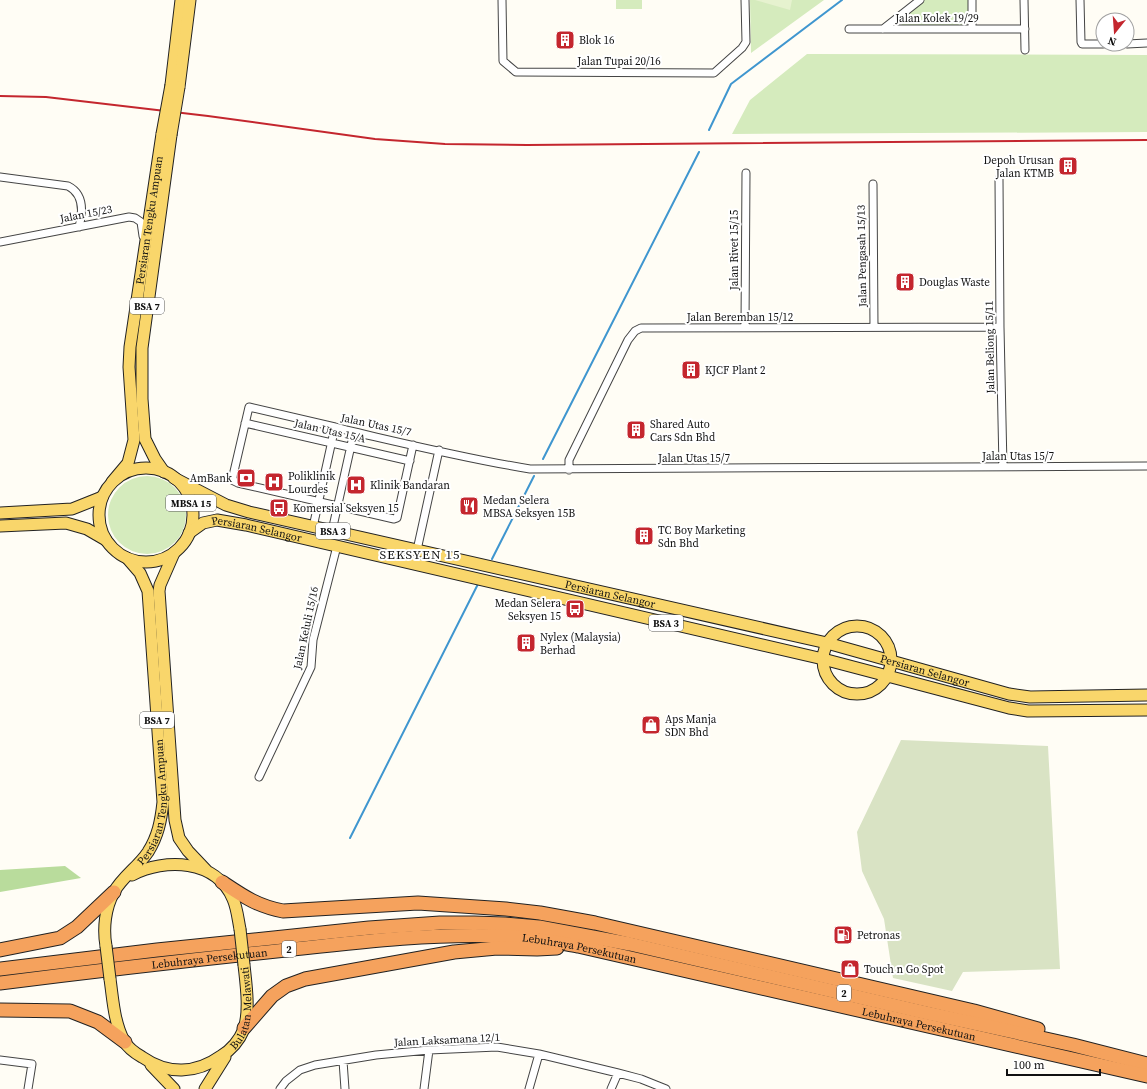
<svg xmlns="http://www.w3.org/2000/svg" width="1147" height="1089" font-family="'Source Serif 4',serif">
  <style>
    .green { fill: #d5ebbd }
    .forest { fill: #b9dc9c }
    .cemetery { fill: #d9e3c4 }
    .pitch { fill: #e6f2cf }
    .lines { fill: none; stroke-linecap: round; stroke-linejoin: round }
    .stream { stroke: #3f96cf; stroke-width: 2 }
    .street-casing { stroke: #444; stroke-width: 9 }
    .primary-casing { stroke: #222; stroke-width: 13 }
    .highway-casing { stroke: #222; stroke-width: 15 }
    .street { stroke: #fff; stroke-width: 7 }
    .primary { stroke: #f9d66b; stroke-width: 11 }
    .highway { stroke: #f5a25d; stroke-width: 13 }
    .rail { stroke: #c4262e; stroke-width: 2 }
    .primary-bridge-casing { stroke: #222; stroke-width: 13; stroke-linecap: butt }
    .primary-bridge { stroke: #f9d66b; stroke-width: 11 }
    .labels { text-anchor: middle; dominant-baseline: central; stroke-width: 4; stroke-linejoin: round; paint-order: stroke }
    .shield { fill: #fff; stroke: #585858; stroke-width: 1 }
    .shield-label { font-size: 10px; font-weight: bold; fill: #111 }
    .street-label { font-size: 11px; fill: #111; stroke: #fff }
    .poi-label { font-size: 11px; fill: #111; stroke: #fff; text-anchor: start }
    .quarter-label { font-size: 13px; letter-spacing: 1px; fill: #111; stroke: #fff }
  </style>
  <rect width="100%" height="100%" fill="#fffdf5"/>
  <path class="green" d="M616,0h26v9h-26z
    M750,0h74l-73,53z
    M924,0h45v21l-4,5 -63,-1 -3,-5z
    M807,54l340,1v77l-415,2 18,-34z
    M108 515a39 39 0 1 1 78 0a39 39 0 1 1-78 0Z"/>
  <path class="forest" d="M65,866l16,12 -81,14v-22z"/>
  <path class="cemetery" d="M901,740l147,6 12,223 -97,3 -11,19 -59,-13 -9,-59 -22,-48 -5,-39z"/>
  <path class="pitch" d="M755,0h37l-2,10z"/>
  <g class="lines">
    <path class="stream" d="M709,130l22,-46 111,-84
      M543,459l156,-307
      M492,559l42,-83
      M350,838l128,-254"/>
    <defs>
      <path id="street" d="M502,0l1,61 13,11 198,1 28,-25 4,-6 -1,-42
        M972,0v29
        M1024,0l1,50
        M1080,0l1,42 1,2h21
        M849,29h176
        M883,29l37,-29
        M1127,44l20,-1
        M0,177l68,9c16,8 15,26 11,41
        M999,179l1,148 3,140
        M873,184l1,143
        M0,242l129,-25 6,1 6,4 2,14
        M745,327l1,-154
        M245,423l165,38
        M413,445l-16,73 -3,1 -156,-36 -6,-3 17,-73 86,20 11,3c61,14 122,29 184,39l617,-3
        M569,470v-10l59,-120 7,-9 6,-3 359,-1
        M313,527l22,-100
        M332,531l22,-99
        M417,550l22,-100
        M259,777l52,-110 2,-27 24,-94
        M0,1060l32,4 -4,25
        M343,1061l2,28
        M280,1089l6,-8 14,-11 15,-5 61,-10 53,-5 68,-3 42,7 79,19 23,6 25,10
        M424,1089l5,-39
        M529,1089l10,-35
        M611,1089l7,-16"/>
      <g id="primary">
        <path d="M171,85l10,-85"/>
        <path d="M179,87l11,-87"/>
        <circle cx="146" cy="515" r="47"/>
        <path d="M164,472l-9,-13 -10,-20 -3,-40v-51l29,-213"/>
        <path id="s1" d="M174,478l52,27 23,7 578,131 182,51 21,3 117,-2"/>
        <path id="s2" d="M112,482l16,-19 6,-23 -5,-73 1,-20 32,-213"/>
        <path d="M0,513l72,-4 30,-12"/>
        <path d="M0,526l66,-3 21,6 19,11"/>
        <path id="s3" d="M189,533l14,-10 14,-3 29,5 577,134 186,49 19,3 119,-1"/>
        <path d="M174,553l-14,32 -1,6 16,229 4,18 9,13 18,19"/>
        <circle cx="857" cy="660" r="34"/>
        <path d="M132,875c33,-17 84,-16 101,24 4,9 5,20 7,30"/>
        <path id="s4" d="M106,946c-3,-17 -1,-38 8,-54 8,-15 24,-25 34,-40 10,-16 13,-31 15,-50l-15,-211 -8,-18 -13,-15"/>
        <path id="s5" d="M110,979c3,21 4,43 14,62 4,7 11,12 18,16 26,18 54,17 79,-1 10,-6 18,-15 23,-27 6,-19 2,-45 0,-64"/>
        <path d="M151,1065l23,24"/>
        <path d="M205,1089l20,-32"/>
      </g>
      <g id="highway">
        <path d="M222,882c21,14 35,24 61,29l135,-8 88,6 34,4 55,10 379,88 64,18"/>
        <path d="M0,950l60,-12 17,-11 37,-35"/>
        <path d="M0,969l157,-19 212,-22 71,-5h34l31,1 34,3 91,17 297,69 146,32 74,19"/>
        <path id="s6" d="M0,983c95,-12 190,-23 286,-33 72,-8 144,-17 217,-14 26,1 51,6 75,10l569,130"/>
        <path d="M0,1010l70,1 28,11 27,20"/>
        <path d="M244,1028l28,-32 14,-10 19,-7 149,-27 43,-4 40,1 20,-1"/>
      </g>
    </defs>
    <use href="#street" class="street-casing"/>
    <use href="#primary" class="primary-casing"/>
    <use href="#highway" class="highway-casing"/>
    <use href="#street" class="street"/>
    <use href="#primary" class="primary"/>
    <use href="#highway" class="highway"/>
    <path class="rail" d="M0,96l46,1 162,19 167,23 70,5 82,1 620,-5"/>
    <defs>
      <path id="primary-bridge" d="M162,134l9,-49
        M171,135l8,-48
        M240,929l4,36
        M106,946l4,33"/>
    </defs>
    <use href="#primary-bridge" class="primary-bridge-casing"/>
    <use href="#primary-bridge" class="primary-bridge"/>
  </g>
  <defs>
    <symbol id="building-square" viewBox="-11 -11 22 22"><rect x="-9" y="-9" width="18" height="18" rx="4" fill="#c4262e" stroke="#fff"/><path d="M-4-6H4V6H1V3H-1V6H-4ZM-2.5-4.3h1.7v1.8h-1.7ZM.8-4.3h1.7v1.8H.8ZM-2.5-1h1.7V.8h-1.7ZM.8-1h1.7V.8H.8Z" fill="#fff"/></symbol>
    <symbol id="bank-square" viewBox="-11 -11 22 22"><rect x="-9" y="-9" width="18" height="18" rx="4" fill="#c4262e" stroke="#fff"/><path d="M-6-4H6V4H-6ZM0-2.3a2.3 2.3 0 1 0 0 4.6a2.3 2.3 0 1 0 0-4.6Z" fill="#fff"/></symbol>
    <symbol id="hospital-square" viewBox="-11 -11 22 22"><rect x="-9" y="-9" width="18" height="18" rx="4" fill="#c4262e" stroke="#fff"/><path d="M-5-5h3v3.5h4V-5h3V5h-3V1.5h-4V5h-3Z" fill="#fff"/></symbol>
    <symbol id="restaurant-square" viewBox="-11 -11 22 22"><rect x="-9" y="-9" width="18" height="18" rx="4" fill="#c4262e" stroke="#fff"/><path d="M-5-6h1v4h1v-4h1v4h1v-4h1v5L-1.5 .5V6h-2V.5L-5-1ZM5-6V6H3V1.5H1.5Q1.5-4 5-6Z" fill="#fff"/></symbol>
    <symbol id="bus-square" viewBox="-11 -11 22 22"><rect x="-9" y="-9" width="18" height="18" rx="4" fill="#c4262e" stroke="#fff"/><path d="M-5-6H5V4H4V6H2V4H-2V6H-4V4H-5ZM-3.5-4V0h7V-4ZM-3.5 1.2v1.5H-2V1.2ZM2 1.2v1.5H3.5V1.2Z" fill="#fff"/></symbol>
    <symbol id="shop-square" viewBox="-11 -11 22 22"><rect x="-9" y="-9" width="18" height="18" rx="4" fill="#c4262e" stroke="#fff"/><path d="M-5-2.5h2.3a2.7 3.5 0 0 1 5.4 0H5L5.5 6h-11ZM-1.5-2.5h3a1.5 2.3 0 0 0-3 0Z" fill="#fff"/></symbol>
    <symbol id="fuel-square" viewBox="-11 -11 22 22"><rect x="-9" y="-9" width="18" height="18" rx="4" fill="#c4262e" stroke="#fff"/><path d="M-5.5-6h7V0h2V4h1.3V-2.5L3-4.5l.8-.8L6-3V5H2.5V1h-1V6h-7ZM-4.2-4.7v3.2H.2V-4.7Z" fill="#fff"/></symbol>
  </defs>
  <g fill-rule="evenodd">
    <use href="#building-square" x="554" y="29" width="22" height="22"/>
    <use href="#building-square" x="1057" y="155" width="22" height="22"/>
    <use href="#building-square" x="894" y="271" width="22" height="22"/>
    <use href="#building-square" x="680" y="359" width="22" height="22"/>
    <use href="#building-square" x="625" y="419" width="22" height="22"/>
    <use href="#bank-square" x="235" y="467" width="22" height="22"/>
    <use href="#hospital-square" x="263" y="471" width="22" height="22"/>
    <use href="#hospital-square" x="345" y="474" width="22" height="22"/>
    <use href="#restaurant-square" x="458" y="495" width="22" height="22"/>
    <use href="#bus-square" x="268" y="497" width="22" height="22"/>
    <use href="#building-square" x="633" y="525" width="22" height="22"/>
    <use href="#bus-square" x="564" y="598" width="22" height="22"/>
    <use href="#building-square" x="515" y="632" width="22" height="22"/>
    <use href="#shop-square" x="640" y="714" width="22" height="22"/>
    <use href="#fuel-square" x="832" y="924" width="22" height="22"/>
    <use href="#shop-square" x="839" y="958" width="22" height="22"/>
  </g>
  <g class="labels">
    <g class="shield">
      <rect x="130" y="298" width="34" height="16" rx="3"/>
      <rect x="166" y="495" width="50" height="16" rx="3"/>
      <rect x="316" y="523" width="34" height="16" rx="3"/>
      <rect x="649" y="615" width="34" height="16" rx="3"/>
      <rect x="140" y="712" width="34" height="16" rx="3"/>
      <rect x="282" y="941" width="14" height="16" rx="3"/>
      <rect x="837" y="985" width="14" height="16" rx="3"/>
    </g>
    <g class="shield-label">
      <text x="147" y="306">BSA 7</text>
      <text x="191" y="503">MBSA 15</text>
      <text x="333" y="531">BSA 3</text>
      <text x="666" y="623">BSA 3</text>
      <text x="157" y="720">BSA 7</text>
      <text x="289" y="949">2</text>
      <text x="844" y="993">2</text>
    </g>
    <g class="street-label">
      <text x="937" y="18">Jalan Kolek 19/29</text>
      <text x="619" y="61">Jalan Tupai 20/16</text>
      <text transform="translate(86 214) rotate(-11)">Jalan 15/23</text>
      <text stroke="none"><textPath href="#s2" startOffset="270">Persiaran Tengku Ampuan</textPath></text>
      <text transform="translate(734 250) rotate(-90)">Jalan Rivet 15/15</text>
      <text transform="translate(862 256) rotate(-91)">Jalan Pengasah 15/13</text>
      <text x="740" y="317">Jalan Beremban 15/12</text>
      <text transform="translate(990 347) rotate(-91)">Jalan Beliong 15/11</text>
      <text transform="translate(376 425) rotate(12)">Jalan Utas 15/7</text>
      <text transform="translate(330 431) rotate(13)">Jalan Utas 15/A</text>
      <text x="1018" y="456">Jalan Utas 15/7</text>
      <text x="694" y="458">Jalan Utas 15/7</text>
      <text stroke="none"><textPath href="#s3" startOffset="72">Persiaran Selangor</textPath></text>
      <text stroke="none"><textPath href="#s1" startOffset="453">Persiaran Selangor</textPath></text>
      <text transform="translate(306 628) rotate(-78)">Jalan Keluli 15/16</text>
      <text stroke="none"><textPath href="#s1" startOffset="777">Persiaran Selangor</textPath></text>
      <text stroke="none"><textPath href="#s4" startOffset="159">Persiaran Tengku Ampuan</textPath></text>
      <text stroke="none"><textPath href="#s6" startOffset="583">Lebuhraya Persekutuan</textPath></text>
      <text stroke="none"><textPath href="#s6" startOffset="211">Lebuhraya Persekutuan</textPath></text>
      <text stroke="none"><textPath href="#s5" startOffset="229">Bulatan Melawati</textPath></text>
      <text stroke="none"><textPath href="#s6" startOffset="931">Lebuhraya Persekutuan</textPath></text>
      <text transform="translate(447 1040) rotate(-3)">Jalan Laksamana 12/1</text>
    </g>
    <g class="poi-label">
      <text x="579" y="40">Blok 16</text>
      <text x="1054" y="160" text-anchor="end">Depoh Urusan<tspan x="1054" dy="13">Jalan KTMB</tspan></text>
      <text x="919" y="282">Douglas Waste</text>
      <text x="705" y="370">KJCF Plant 2</text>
      <text x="650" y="424">Shared Auto<tspan x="650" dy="13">Cars Sdn Bhd</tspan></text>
      <text x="288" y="476">Poliklinik<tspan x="288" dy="13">Lourdes</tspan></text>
      <text x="232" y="478" text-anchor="end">AmBank</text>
      <text x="370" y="485">Klinik Bandaran</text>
      <text x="483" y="500">Medan Selera<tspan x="483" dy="13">MBSA Seksyen 15B</tspan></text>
      <text x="293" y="508">Komersial Seksyen 15</text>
      <text x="658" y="530">TC Boy Marketing<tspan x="658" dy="13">Sdn Bhd</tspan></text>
      <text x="561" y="603" text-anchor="end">Medan Selera<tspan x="561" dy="13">Seksyen 15</tspan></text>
      <text x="540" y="637">Nylex (Malaysia)<tspan x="540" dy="13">Berhad</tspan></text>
      <text x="665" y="719">Aps Manja<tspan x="665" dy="13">SDN Bhd</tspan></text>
      <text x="857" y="935">Petronas</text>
      <text x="864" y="969">Touch n Go Spot</text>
    </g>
    <g class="quarter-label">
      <text x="420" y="554">SEKSYEN 15</text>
    </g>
  </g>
  <g transform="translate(1115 32) rotate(197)"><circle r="19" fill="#ffffff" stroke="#a0a0a0"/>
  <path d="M0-3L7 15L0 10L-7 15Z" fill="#c4262e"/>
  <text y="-6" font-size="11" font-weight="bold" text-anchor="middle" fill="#111111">N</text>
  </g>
  <path d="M1007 1069v6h93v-6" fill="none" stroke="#111111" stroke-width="2"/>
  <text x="1013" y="1069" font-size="12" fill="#111111" stroke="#ffffff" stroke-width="3" paint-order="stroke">100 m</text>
</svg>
